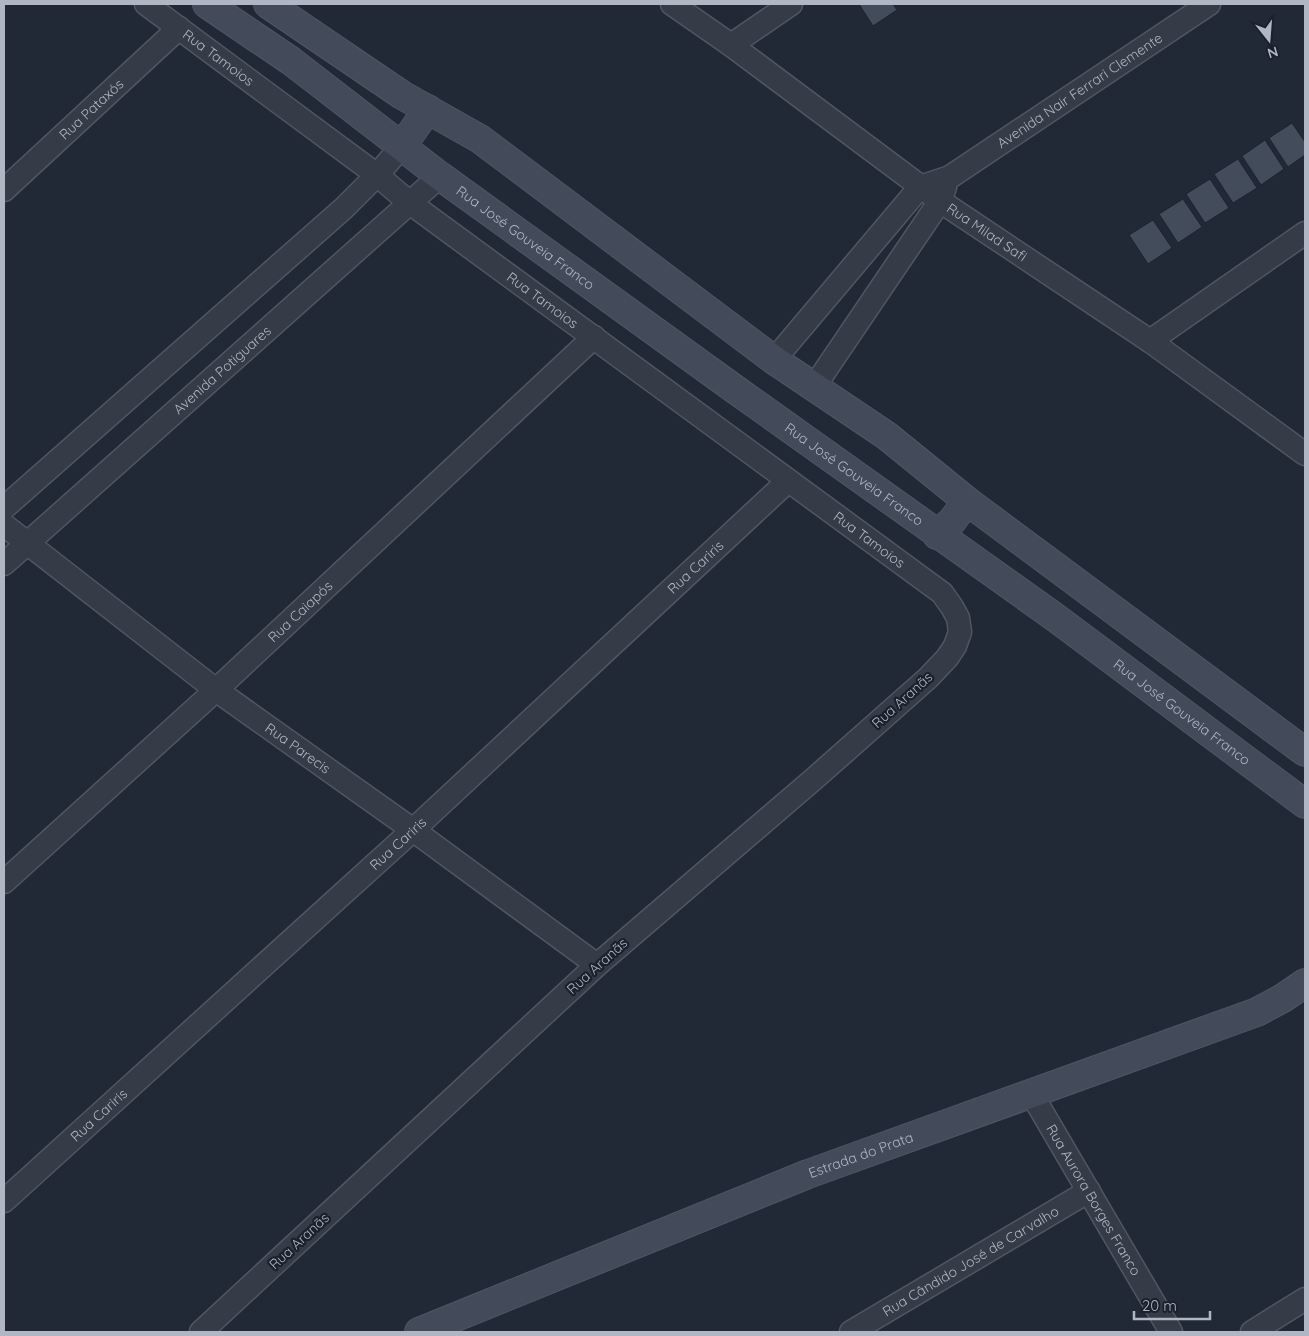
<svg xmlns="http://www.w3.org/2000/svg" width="1309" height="1336" font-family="Quicksand,sans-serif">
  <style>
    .building { fill: #434c5b; stroke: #1c232e }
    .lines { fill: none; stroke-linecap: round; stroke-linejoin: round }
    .street-casing { stroke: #505662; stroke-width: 25 }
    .secondary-casing { stroke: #505662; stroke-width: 30 }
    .street { stroke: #353b47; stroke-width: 22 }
    .secondary { stroke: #434a5a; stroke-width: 28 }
    .labels { text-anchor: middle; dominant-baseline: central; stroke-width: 4.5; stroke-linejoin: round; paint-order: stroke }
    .street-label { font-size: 14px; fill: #b0b6c4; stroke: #1b212c }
  </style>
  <rect width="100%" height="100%" fill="#222936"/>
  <path class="building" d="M859,4h34l4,6 -24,16z
    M1292,123l13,19v13l-17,12 -19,-29z
    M1265,140l19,29 -23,16 -19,-29z
    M1238,159l19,29 -24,15 -19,-29z
    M1210,179l19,29 -24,15 -19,-29z
    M1183,199l19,28 -24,16 -19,-29z
    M1153,220l19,28 -24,16 -19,-29z"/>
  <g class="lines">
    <defs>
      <g id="street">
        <path id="s1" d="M146,4l231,171 33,28 532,390 10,14 6,11 2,14 -5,14 -8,12 -19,20 -113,100 -218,187 -396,367"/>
        <path id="s2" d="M672,4l59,41 209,156 210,140 155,113"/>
        <path d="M731,45l60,-41"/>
        <path id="s3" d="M4,190l175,-162"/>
        <path d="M1150,341l155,-108"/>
        <path id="s4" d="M774,360l146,-173 30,-10 259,-173"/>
        <path d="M814,387l126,-186 5,-14"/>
        <path d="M4,508l340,-300 33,-33 25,-29"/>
        <path id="s5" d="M4,525l212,165 197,140 184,135"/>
        <path id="s6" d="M4,564l436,-388"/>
        <path id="s7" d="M4,882l212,-192 378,-353"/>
        <path id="s8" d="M1031,1093l140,239"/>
        <path id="s9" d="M4,1201l409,-371 375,-349"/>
        <path id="s10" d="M851,1332l238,-141"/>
        <path d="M1252,1332l53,-33"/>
      </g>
      <g id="secondary">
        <path id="s11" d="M207,4l84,57 149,115 296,214 320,228 249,186"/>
        <path d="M268,4l134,91 78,44 294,221 113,76 80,65 338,251"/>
        <path d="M402,146l26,-37"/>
        <path d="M937,535l15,-14 15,-20"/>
        <path id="s12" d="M419,1332l389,-158 449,-162 26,-14 22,-15"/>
      </g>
    </defs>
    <use href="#street" class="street-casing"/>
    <use href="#secondary" class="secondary-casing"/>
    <use href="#street" class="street"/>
    <use href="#secondary" class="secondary"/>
  </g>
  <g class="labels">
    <g class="street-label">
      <text stroke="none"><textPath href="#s1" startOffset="90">Rua Tamoios</textPath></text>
      <text stroke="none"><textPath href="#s4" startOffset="414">Avenida Nair Ferrari Clemente</textPath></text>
      <text stroke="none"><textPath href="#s3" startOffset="119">Rua Pataxós</textPath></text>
      <text stroke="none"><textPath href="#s2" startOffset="389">Rua Milad Safi</textPath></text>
      <text stroke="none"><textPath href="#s11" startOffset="395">Rua José Gouveia Franco</textPath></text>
      <text stroke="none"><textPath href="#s1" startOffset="495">Rua Tamoios</textPath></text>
      <text stroke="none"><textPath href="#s6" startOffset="292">Avenida Potiguares</textPath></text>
      <text stroke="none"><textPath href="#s11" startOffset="800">Rua José Gouveia Franco</textPath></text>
      <text stroke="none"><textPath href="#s1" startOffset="900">Rua Tamoios</textPath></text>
      <text stroke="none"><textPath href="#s9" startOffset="938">Rua Cariris</textPath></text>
      <text stroke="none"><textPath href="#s7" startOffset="401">Rua Caiapós</textPath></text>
      <text transform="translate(902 700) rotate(-42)">Rua Aranãs</text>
      <text stroke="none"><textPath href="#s11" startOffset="1205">Rua José Gouveia Franco</textPath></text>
      <text stroke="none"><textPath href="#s5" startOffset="369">Rua Parecis</textPath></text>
      <text stroke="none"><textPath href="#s9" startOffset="532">Rua Cariris</textPath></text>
      <text transform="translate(597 966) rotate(-42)">Rua Aranãs</text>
      <text stroke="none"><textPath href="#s9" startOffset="128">Rua Cariris</textPath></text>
      <text stroke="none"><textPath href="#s12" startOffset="476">Estrada do Prata</textPath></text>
      <text stroke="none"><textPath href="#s8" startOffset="124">Rua Aurora Borges Franco</textPath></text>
      <text transform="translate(299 1241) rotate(-43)">Rua Aranãs</text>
      <text stroke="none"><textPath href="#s10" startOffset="139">Rua Cândido José de Carvalho</textPath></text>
    </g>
  </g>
  <rect width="1309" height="1336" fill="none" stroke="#b0b6c4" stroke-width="10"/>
  <g transform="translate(1269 40) rotate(163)" stroke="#1b212c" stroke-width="4" paint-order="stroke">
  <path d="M0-4L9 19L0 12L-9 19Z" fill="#b0b6c4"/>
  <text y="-8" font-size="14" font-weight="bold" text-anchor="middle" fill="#b0b6c4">N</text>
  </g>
  <path d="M1134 1311v8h76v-8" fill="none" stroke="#b0b6c4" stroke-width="2.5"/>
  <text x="1142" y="1311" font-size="15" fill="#b0b6c4" stroke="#1b212c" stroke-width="4" paint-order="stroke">20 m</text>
</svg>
